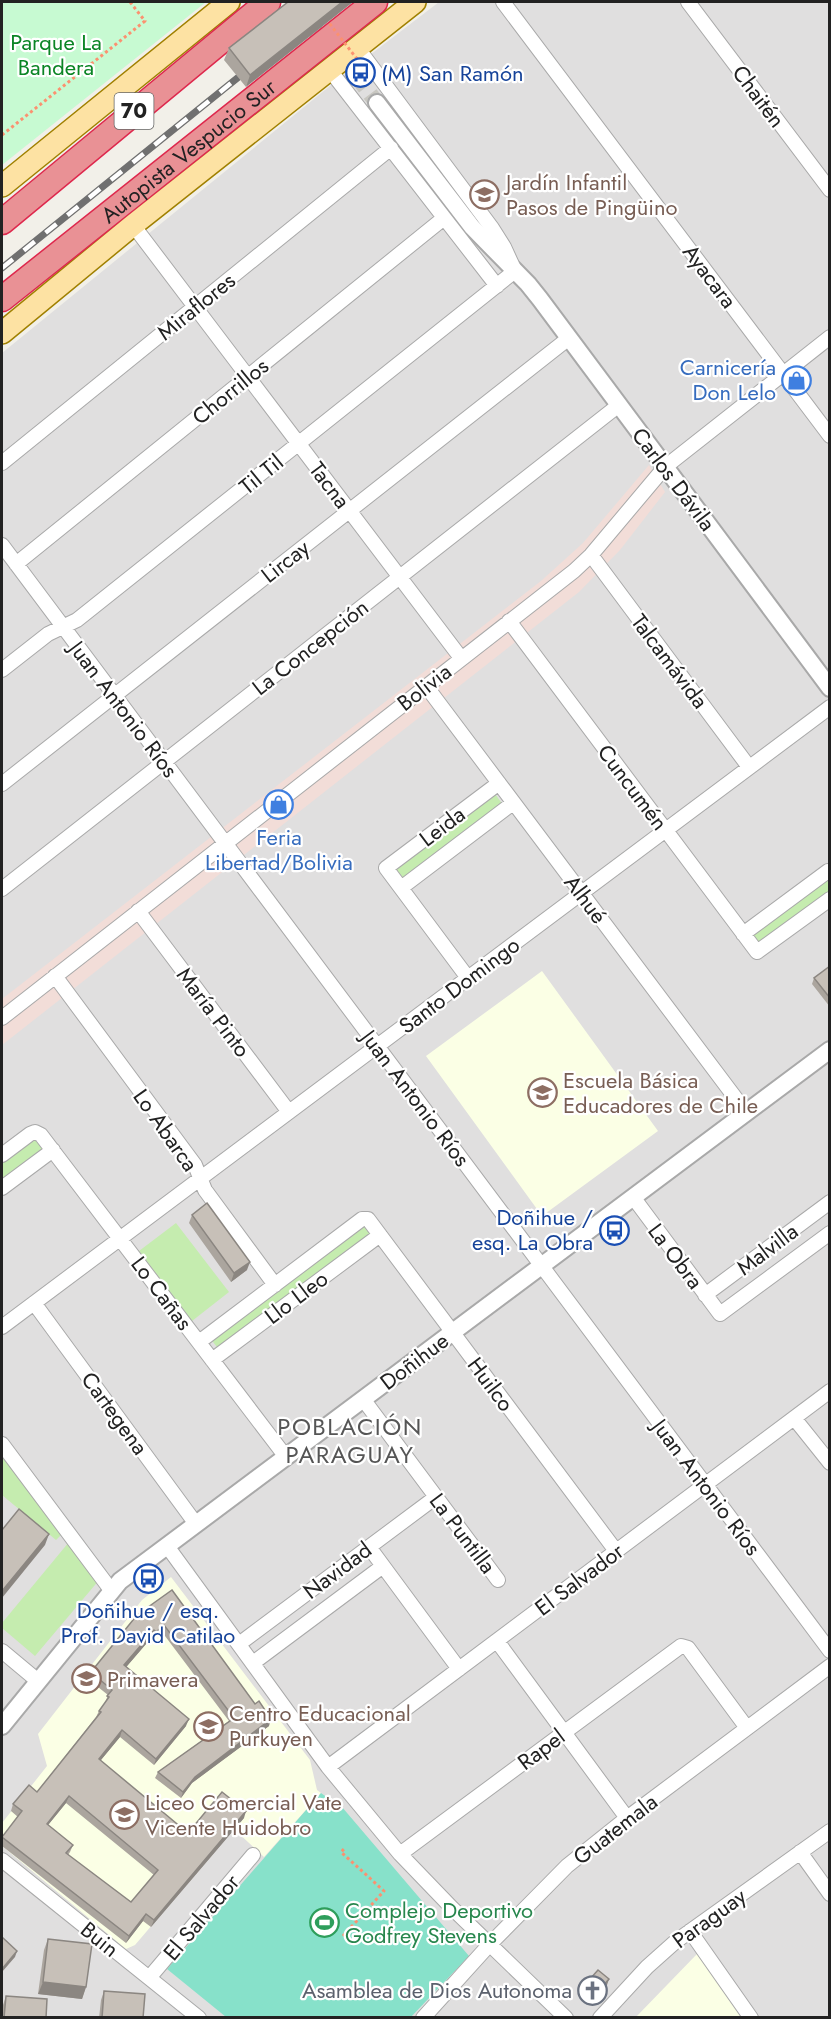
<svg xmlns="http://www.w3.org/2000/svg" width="831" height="2019" font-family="Jost,sans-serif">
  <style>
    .residential { fill: #e0dfdf }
    .commercial { fill: #f2ddd8 }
    .education { fill: #fbffe5 }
    .grass { fill: #c5ecaf }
    .park { fill: #c7fad2 }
    .pitch { fill: #87e1ca }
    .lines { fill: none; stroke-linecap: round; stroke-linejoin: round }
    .tertiary-tunnel { stroke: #c8c7c1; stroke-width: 16; stroke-dasharray: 16 8; stroke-linecap: butt }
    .minor-casing { stroke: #a9a9a9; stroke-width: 16 }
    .tertiary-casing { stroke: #a9a9a9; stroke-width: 20 }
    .primary-casing { stroke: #a08000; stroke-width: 24 }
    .motorway-casing { stroke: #de284d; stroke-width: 27 }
    .path { stroke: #fb9170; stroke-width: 3; stroke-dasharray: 3 3; stroke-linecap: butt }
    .minor { stroke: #fff; stroke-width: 14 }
    .tertiary { stroke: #fff; stroke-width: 16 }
    .primary { stroke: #fde2a3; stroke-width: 21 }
    .motorway { stroke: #e99195; stroke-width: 24 }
    .rail-casing { stroke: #707070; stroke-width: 7 }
    .rail { stroke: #fff; stroke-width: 4.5; stroke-dasharray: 14; stroke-linecap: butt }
    .path-bridge { stroke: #fb9170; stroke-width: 3; stroke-dasharray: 3 3; stroke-linecap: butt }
    .wall { fill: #aba59e; fill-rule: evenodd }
    .shaded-wall { fill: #8b8681 }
    .building { fill: #c7c0b8; stroke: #8b8681; stroke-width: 1.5; fill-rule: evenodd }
    .labels { text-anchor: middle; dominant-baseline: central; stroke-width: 4.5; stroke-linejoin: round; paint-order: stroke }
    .shield { fill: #fff; stroke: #646464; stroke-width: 1.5 }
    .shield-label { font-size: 21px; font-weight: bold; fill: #222 }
    .park-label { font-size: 22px; fill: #0b8525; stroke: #fff }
    .transit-label { font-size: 22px; fill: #164399; stroke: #fff; text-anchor: start }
    .street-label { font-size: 22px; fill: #222; stroke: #fff }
    .education-label { font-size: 22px; fill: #785e54; stroke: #fff; text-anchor: start }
    .shop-label { font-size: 22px; fill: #366cbe; stroke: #fff; text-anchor: end }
    .leisure-label { font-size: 22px; fill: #27864d; stroke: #fff; text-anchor: start }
    .worship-label { font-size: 22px; fill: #5b616d; stroke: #fff; text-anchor: end }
    .neighbourhood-label { font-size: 24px; letter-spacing: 1.5px; fill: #555; stroke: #fff }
  </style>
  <rect width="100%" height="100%" fill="#f2f0e9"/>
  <path class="residential" d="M439,2h390v2015l-827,1v-1665l334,-272z"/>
  <path class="commercial" d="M649,465l16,27 -45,58 -41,42 -577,453v-46l539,-418 42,-38z"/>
  <path class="education" d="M542,971l116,160 -116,85 -116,-160z
    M171,1577l139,183 7,30 4,3 -57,64 -30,-28 -99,116 -9,4 -124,-103v-23l45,-57 -9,-32 104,-134z
    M697,1954l45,63h-106z"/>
  <path class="grass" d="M493,791l10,14 -98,75 -10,-12z
    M827,875l2,4v14l-70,53 -10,-12z
    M38,1138l6,8 -1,4 -41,32v-19l31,-24z
    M176,1223l53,69 -37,29 -53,-70z
    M365,1223l9,12 -154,116 -10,-13z
    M2,1455l61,78 -7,7 -54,-45z
    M69,1542l31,37 -65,77 -33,-28v-5z"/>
  <path class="park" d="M2,2h204l-204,163z"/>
  <path class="pitch" d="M321,1793l11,8 4,-1 133,156 -58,61h-185l-59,-48z"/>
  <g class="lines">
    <path class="tertiary-tunnel" d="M263,2c58,21 78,54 114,101"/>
    <defs>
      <path id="minor" d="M503,2l327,434
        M688,2l142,188
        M329,69l168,217
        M133,225l328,433
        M2,463l389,-315
        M2,545l828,1106
        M591,555l158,212
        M16,564l428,-346
        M509,621l248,331 73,-53
        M2,670l46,-36 29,-14 438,-349 -11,-24 -12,-19 -135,-181
        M426,686l320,426
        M2,784l567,-446
        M401,888l112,-85
        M2,889l617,-484
        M138,911l151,201
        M743,934l85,-63 2,2
        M55,976l140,189 10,25 70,95
        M468,978l-82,-110 113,-85
        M2,1018l572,-447 17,-16 74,-88 165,-130
        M2,1155l28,-21 5,-2 6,3 245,322
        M2,1188l51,-38
        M633,1197l87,117 110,-81
        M705,1295l125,-93
        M34,1303l162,221
        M2,1327l828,-620
        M199,1342l163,-123h6l248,332
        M212,1360l168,-125
        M363,1399l135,181
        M794,1418l36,45
        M2,1444l109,146
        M167,1546l161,221 72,87 52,54 114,110
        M369,1547l90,122
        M497,1641l130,177
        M239,1644l197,-147
        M2,1651l36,30
        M253,1663l130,-97
        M328,1767l502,-376
        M800,1852l30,42
        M400,1854l281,-208 7,2 59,80
        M2,1860l197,158
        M690,1931l61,87
        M149,1978l104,-123
        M423,2018l67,-74 77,-78 60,-48 203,-152
        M600,2018l47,-51 28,-25 155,-111"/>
      <path id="tertiary" d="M377,103l95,124 56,57 12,15 290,389
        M2,1726l118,-145 710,-531"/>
      <path id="primary" d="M2,186l227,-184
        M2,333l131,-108 282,-223"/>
      <g id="motorway">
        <path d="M2,222l266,-220"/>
        <path id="s1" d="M2,299l373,-297"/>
      </g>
    </defs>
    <use href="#minor" class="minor-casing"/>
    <use href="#tertiary" class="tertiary-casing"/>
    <use href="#primary" class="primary-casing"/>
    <use href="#motorway" class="motorway-casing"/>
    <path class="path" d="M2,135l143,-114 -15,-19
      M343,1936l41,-45 -43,-39 4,-4"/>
    <use href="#minor" class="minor"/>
    <use href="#tertiary" class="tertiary"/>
    <use href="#primary" class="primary"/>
    <use href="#motorway" class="motorway"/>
    <defs>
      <path id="rail" d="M2,268l249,-201"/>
    </defs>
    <use href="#rail" class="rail-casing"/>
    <use href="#rail" class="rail"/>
    <path class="path-bridge" d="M326,19l45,58"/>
  </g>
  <path class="wall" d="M288,2l-42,85 -22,-27 5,-12z
    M830,966v41l-18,-23 2,-6z
    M192,1215l55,55 -16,12 -42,-59z
    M172,1590l97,136 -77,57 -11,15 -26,-20 3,-6 71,-51 -67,-89 -9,7 -1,-2 -26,30 60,59 -32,39 -34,-28 -20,24 88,72 56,-15 -93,109 -8,-6 -17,22 -124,-97v-9l16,-20 -7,-6 2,-7 24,-12 59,-75 3,-6 6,-8 3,-8 -20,-16 3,-7zM66,1803l88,72 -23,27 -63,-47 2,-3 3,-7 -25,-20z
    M48,1939l38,48 -4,12 -44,-5 6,-44z
    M607,1985l-17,18 -10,-9 2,-6z
    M104,1991l39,27h-44l2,-18z
    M6,1996l40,22h-44v-10z"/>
  <path class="shaded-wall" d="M342,2h11l-107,85 4,-12z
    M250,1262l-3,8 -16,12 3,-9z
    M49,1534l-4,11 -43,53v-7z
    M164,1625l-2,7 -9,7 3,-7z
    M154,1630l-2,7 -30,35 2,-7z
    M189,1719l-3,7 -32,39 2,-6z
    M271,1719l-2,7 -77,57 -11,15 2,-6 12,-15z
    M122,1730l-2,7 -24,29 3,-7z
    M69,1796l-3,7 -22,27 3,-6z
    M246,1811l-2,7 -93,109 3,-7z
    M146,1914l-3,7 -17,22 3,-7z
    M17,1951l-2,6 -13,15v-3z
    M609,1979l-2,6 -17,18 3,-6z
    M43,1982l43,5 -4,12 -44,-5z"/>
  <path class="building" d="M288,2h54l-92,73 -21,-27z
    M830,966v32l-16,-20z
    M207,1203l43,59 -16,11 -42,-58z
    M19,1509l30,25 -47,57v-61z
    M172,1590l83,114 4,-3 12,18 -76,58 -12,15 -25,-20 76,-54 -70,-93 -8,7 -2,-2 -30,35 65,54 -33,40 -34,-29 -23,29 89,74 34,-41 24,19 -92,109 -8,-6 -17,22 -127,-99 20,-26 -9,-7 16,-19 8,7 64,-80 -2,-1 10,-14 -2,-1 5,-6 -21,-18 46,-57zM69,1796l89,74 -27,32 -65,-49 7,-8 -26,-21z
    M2,1937l15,14 -15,18z
    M48,1939l44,5 -6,43 -43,-5z
    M598,1970l11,9 -16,18 -11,-9z
    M104,1991l41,3 -2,24h-41z
    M6,1996l41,3 -1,19h-42z"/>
  <defs>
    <symbol id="bus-ring" viewBox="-11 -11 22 22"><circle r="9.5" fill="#fff" stroke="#1a4fb4" stroke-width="1.5"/><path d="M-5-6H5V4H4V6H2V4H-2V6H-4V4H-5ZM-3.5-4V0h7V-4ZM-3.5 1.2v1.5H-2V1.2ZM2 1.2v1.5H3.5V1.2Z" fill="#1a4fb4"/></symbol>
    <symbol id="school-ring" viewBox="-11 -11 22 22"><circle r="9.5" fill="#fff" stroke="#8d6e63" stroke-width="1.5"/><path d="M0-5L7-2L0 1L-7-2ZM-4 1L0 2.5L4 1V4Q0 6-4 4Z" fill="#8d6e63"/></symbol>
    <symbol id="shop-ring" viewBox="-11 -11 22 22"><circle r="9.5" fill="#fff" stroke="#3f7fe0" stroke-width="1.5"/><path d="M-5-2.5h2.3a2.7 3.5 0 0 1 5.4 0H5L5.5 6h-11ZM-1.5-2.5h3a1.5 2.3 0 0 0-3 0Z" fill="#3f7fe0"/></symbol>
    <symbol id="stadium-ring" viewBox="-11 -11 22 22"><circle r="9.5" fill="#fff" stroke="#2e9e5b" stroke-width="1.5"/><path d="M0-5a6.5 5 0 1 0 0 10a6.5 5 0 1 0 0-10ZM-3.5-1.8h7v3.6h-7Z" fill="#2e9e5b"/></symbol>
    <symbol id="church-ring" viewBox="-11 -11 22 22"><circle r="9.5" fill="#fff" stroke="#6b7280" stroke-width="1.5"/><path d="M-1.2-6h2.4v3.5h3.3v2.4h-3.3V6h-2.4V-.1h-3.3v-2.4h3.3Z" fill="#6b7280"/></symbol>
  </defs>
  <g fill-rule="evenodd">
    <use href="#bus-ring" x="344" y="56" width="33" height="33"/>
    <use href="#school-ring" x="468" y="178" width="33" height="33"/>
    <use href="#shop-ring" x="780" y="364" width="33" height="33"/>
    <use href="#shop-ring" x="262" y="788" width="33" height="33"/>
    <use href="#school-ring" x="526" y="1076" width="33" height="33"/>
    <use href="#bus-ring" x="598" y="1214" width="33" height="33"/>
    <use href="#bus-ring" x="132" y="1562" width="33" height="33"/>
    <use href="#school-ring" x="70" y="1662" width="33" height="33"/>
    <use href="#school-ring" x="192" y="1710" width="33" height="33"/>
    <use href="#school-ring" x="108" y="1798" width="33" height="33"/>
    <use href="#stadium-ring" x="308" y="1906" width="33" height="33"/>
    <use href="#church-ring" x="576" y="1974" width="33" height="33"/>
  </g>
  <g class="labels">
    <rect class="shield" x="114.5" y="93" width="39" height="36" rx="4.5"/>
    <g class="shield-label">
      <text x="134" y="111">70</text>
    </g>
    <g class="park-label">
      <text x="56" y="42">Parque La<tspan x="56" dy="25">Bandera</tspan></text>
    </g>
    <g class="transit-label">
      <text x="381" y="73">(M) San Ramón</text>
      <text x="593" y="1217" text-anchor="end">Doñihue /<tspan x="593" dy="25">esq. La Obra</tspan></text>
      <text x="148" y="1610" text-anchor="middle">Doñihue / esq.<tspan x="148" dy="25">Prof. David Catilao</tspan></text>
    </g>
    <g class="street-label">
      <text transform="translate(759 96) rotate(53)">Chaitén</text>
      <text stroke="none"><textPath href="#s1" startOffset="238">Autopista Vespucio Sur</textPath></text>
      <text transform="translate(710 276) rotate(53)">Ayacara</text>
      <text transform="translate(196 306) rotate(-39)">Miraflores</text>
      <text transform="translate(230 391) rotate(-39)">Chorrillos</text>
      <text transform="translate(261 474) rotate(-39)">Til Til</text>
      <text transform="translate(674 479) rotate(53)">Carlos Dávila</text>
      <text transform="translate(330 485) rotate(53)">Tacna</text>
      <text transform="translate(285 561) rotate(-38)">Lircay</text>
      <text transform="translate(310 647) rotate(-38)">La Concepción</text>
      <text transform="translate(670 661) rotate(53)">Talcamávida</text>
      <text transform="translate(424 687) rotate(-38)">Bolivia</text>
      <text transform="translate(124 709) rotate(53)">Juan Antonio Ríos</text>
      <text transform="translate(633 787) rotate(53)">Cuncumén</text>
      <text transform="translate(442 826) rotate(-37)">Leida</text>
      <text transform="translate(586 899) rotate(53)">Alhué</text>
      <text transform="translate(459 985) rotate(-37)">Santo Domingo</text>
      <text transform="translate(214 1012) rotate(53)">María Pinto</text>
      <text transform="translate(416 1098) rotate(53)">Juan Antonio Ríos</text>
      <text transform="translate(166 1130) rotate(55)">Lo Abarca</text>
      <text transform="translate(767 1249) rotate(-37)">Malvilla</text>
      <text transform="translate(676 1256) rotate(53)">La Obra</text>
      <text transform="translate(162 1293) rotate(53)">Lo Cañas</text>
      <text transform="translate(296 1297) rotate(-37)">Llo Lleo</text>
      <text transform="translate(414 1361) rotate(-37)">Doñihue</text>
      <text transform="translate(491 1384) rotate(53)">Huilco</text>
      <text transform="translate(115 1413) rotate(54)">Cartegena</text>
      <text transform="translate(707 1487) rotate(53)">Juan Antonio Ríos</text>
      <text transform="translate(463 1533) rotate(53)">La Puntilla</text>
      <text transform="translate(337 1570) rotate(-37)">Navidad</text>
      <text transform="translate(579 1579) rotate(-37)">El Salvador</text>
      <text transform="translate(541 1749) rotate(-37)">Rapel</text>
      <text transform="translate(615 1829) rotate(-38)">Guatemala</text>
      <text transform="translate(201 1917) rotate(-50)">El Salvador</text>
      <text transform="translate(709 1918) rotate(-36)">Paraguay</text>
      <text transform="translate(100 1939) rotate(39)">Buin</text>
    </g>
    <g class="education-label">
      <text x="506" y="182">Jardín Infantil<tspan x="506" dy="25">Pasos de Pingüino</tspan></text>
      <text x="563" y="1080">Escuela Básica<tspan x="563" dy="25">Educadores de Chile</tspan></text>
      <text x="107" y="1679">Primavera</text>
      <text x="229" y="1713">Centro Educacional<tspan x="229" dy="25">Purkuyen</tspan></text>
      <text x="145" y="1802">Liceo Comercial Vate<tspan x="145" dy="25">Vicente Huidobro</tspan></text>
    </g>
    <g class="shop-label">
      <text x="776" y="367">Carnicería<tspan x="776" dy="25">Don Lelo</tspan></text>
      <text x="279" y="837" text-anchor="middle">Feria<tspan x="279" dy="25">Libertad/Bolivia</tspan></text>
    </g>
    <g class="leisure-label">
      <text x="345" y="1910">Complejo Deportivo<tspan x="345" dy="25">Godfrey Stevens</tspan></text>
    </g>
    <g class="worship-label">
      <text x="572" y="1990">Asamblea de Dios Autonoma</text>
    </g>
    <g class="neighbourhood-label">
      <text x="350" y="1426">POBLACIÓN<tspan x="350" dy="28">PARAGUAY</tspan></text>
    </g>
  </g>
  <rect width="831" height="2019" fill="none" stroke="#222222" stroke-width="6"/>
</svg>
